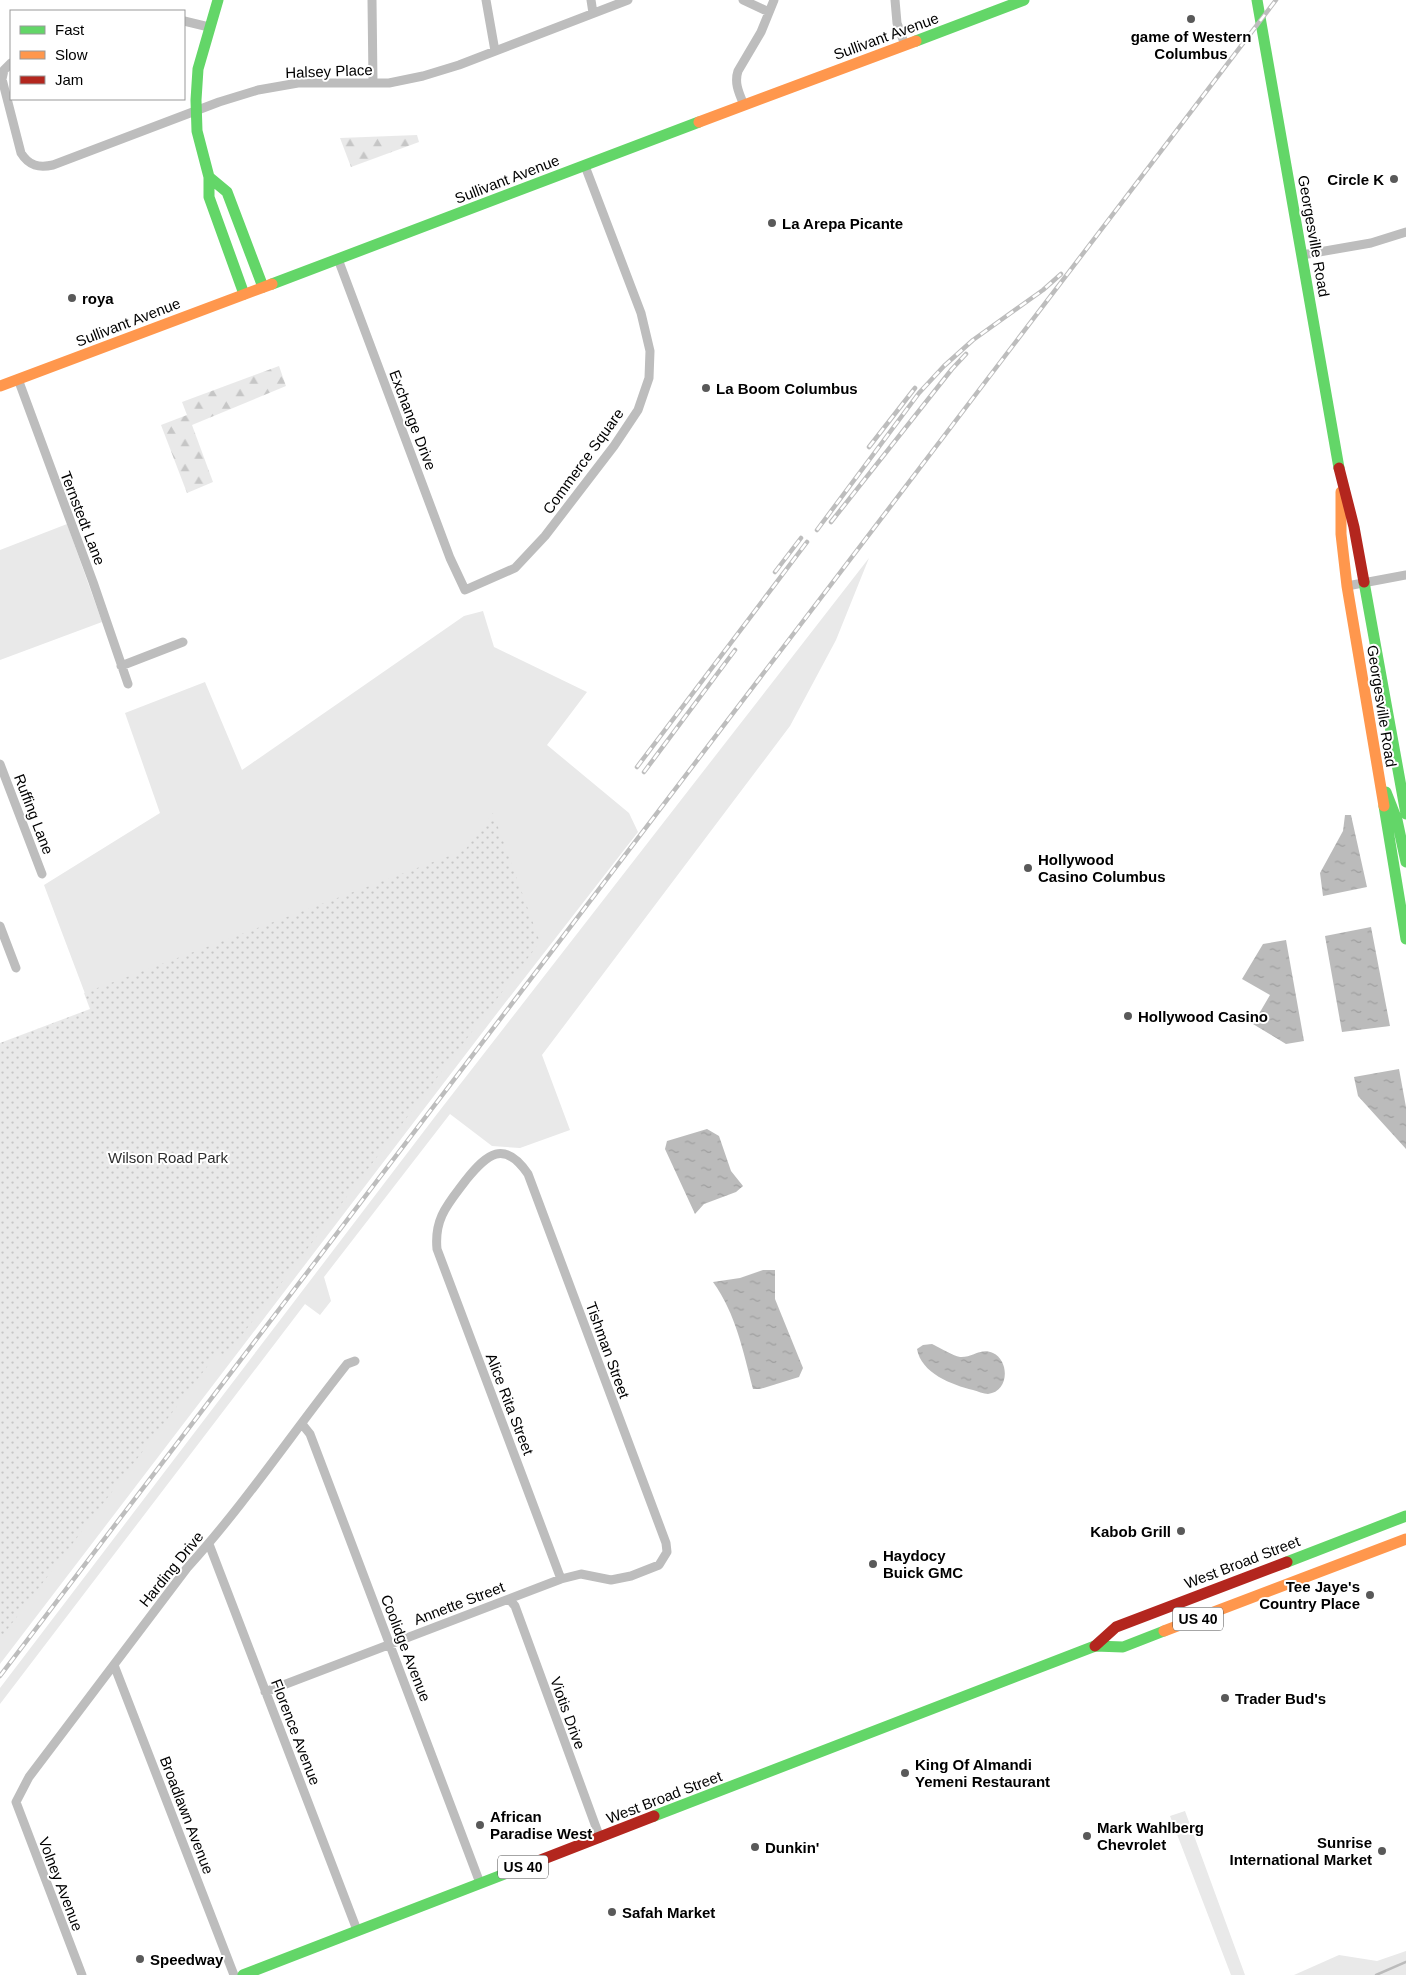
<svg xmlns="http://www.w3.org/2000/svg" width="1406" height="1975" font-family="Arial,sans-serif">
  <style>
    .grass { fill: #e9e9e9 }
    .forest { fill: url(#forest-firs) }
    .park { fill: url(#park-dots) }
    .water { fill: url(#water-ripples) }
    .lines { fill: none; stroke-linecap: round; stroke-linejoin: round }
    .stream { stroke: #bbb; stroke-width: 2.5 }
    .street { stroke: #bdbdbd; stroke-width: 9 }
    .fast { stroke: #63d668; stroke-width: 11 }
    .slow { stroke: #ff974d; stroke-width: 11 }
    .jam { stroke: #b3261e; stroke-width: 11 }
    .rail-casing { stroke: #bdbdbd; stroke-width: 4.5 }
    .rail { stroke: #fff; stroke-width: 2.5; stroke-dasharray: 8; stroke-linecap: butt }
    .poi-dot { fill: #595959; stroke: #fff; stroke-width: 2 }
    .labels { text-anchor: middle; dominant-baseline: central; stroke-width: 4; stroke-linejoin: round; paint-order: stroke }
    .shield { fill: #fff; stroke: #4c4c4c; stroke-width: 1 }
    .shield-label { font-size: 14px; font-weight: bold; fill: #000 }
    .street-label { font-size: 15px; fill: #000; stroke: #fff }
    .poi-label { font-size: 15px; font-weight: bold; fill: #000; stroke: #fff; text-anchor: start }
    .park-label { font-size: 15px; fill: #2e2e2e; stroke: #fff }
  </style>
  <defs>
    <pattern id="forest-firs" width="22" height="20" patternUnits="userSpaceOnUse" patternTransform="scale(1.25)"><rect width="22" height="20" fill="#e9e9e9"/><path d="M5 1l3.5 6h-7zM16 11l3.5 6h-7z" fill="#c6c6c6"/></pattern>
    <pattern id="park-dots" width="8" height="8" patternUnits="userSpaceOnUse" patternTransform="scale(1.25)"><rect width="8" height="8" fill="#e9e9e9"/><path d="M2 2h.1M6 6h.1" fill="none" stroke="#c6c6c6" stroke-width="1.8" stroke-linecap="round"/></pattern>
    <pattern id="water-ripples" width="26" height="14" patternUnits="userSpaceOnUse" patternTransform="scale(1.25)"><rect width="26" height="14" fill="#bbb"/><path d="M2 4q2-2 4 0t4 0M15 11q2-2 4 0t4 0" fill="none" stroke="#9f9f9f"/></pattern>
  </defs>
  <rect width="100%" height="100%" fill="#fff"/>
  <path class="grass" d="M67,524l35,98 -102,38v-110z
    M869,558l-33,82 -46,86 -248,329 28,75 -50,18 -28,-2 -42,-32 -126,163 7,24 -11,14 -15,-11 -305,400v-16l437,-574z
    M483,611l11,36 93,45 -40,53 82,68 9,19 -140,180 -498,652v-608l95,-36 -51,-135 116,-72 -35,-100 80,-31 37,88 222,-154z
    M1185,1811l60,164h-14l-61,-159z
    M1406,1951v24h-112l45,-20 38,6z"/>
  <path class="forest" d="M417,135l2,7 -68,25 -11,-29z
    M279,366l7,20 -94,39 21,57 -26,11 -26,-68 26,-10 -5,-13z"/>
  <path class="park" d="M493,813l47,129 -317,418 -4,-9 -219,288v-596l90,-34 -6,-16 381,-143z"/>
  <path class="water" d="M1345,815h6l16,72 -44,9 -3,-23 23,-42z
    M1371,927l19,99 -48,6 -17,-96z
    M1286,940l18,101 -18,3 -33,-20 17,-29 -28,-16 21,-35z
    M1399,1069l7,38v42l-48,-53 -4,-19z
    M707,1129l12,7 12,35 12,15 -7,6 -32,12 -9,10 -30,-65 2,-8z
    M763,1270h12v29l28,69 -4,9 -39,12h-7c-10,-38 -17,-75 -40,-107l27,-4z
    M932,1344c7,3 21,12 28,13 12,1 21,-10 33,-4 17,8 16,39 -5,41 -4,0 -11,-3 -15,-4 -21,-5 -52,-17 -56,-41l6,-4z"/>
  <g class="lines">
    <path class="stream" d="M1376,1975l30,-13"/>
    <path class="street" d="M372,0l1,82
      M486,0l9,51
      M591,0l2,13
      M743,0l26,12
      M895,0l2,23 8,22
      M184,21l25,6
      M11,63l-7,7 -2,9 19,74c8,13 18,15 32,12l166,-63 39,-12 40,-7h91l34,-7 36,-11 169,-65
      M744,105c-5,-12 -10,-22 -6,-34l23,-39 13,-32
      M1302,255l69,-12 35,-11
      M338,259l112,299 15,32 50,-22 30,-32 69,-90 24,-36 11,-32 1,-27 -9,-38 -56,-147
      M18,379l75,203 35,102
      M1347,586l59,-11
      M121,666l62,-24
      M0,764l42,110
      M0,926l16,42
      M302,1424l8,10 170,449
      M209,1544l148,386
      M509,1599l6,7 85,232
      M114,1665l120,310
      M265,1692l296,-113 20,-5 30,6 20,-4 28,-11 8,-13 -1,-9 -138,-369c-24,-35 -41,-20 -62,6 -18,24 -32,38 -29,69l124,330
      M82,1975l-66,-173 13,-25 158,-209c58,-64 106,-136 160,-204l8,-3"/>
    <path class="fast" d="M218,0l-20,69 -2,31 1,31 12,46v20l35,97
      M1257,0l82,468
      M916,41l108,-41
      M209,177l18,15 36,95
      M272,284l427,-162
      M1364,582l42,232
      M1386,792l11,28 9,42
      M1384,806l22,133
      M1287,1562l119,-46
      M654,1816l441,-170 28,1 41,-16
      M243,1975l285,-110"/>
    <path class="slow" d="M699,122l217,-81
      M0,386l272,-102
      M1341,492v42l6,52 37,220
      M1164,1631l242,-92"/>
    <path class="jam" d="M1339,468l15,59 10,55
      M1095,1646l21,-19 171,-65
      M528,1865l126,-49"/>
    <defs>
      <path id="rail" d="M869,447l46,-59
        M831,522l121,-153 14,-15
        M817,530l102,-137 25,-27 29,-26 70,-50 18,-16
        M775,572l26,-34
        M637,767l170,-225
        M644,772l91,-122
        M0,1676l1276,-1676"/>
    </defs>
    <use href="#rail" class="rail-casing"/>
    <use href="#rail" class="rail"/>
  </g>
  <g class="poi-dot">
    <circle cx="1191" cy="19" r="5"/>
    <circle cx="1394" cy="179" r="5"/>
    <circle cx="772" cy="223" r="5"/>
    <circle cx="72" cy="298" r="5"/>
    <circle cx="706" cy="388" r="5"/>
    <circle cx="1028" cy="868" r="5"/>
    <circle cx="1128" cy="1016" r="5"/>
    <circle cx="1181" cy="1531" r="5"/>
    <circle cx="873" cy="1564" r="5"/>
    <circle cx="1370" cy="1595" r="5"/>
    <circle cx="1225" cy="1698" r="5"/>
    <circle cx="905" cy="1773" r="5"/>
    <circle cx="480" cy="1825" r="5"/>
    <circle cx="1087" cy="1836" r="5"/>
    <circle cx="755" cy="1847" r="5"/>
    <circle cx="1382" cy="1851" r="5"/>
    <circle cx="612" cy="1912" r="5"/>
    <circle cx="140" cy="1959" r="5"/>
  </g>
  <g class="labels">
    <g class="shield">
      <rect x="1173" y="1607.5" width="50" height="23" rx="4"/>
      <rect x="498" y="1855.5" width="50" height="23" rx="4"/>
    </g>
    <g class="shield-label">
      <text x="1198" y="1619">US 40</text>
      <text x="523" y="1867">US 40</text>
    </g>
    <g class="street-label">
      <text transform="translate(886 36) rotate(-20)">Sullivant Avenue</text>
      <text transform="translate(329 71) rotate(-2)">Halsey Place</text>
      <text transform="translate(507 179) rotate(-21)">Sullivant Avenue</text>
      <text transform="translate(1314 236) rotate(80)">Georgesville Road</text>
      <text transform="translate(128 322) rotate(-21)">Sullivant Avenue</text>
      <text transform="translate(413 420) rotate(69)">Exchange Drive</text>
      <text transform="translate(583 461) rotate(-54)">Commerce Square</text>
      <text transform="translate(83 518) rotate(69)">Ternstedt Lane</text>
      <text transform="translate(1382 706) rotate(81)">Georgesville Road</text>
      <text transform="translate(34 814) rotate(69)">Ruffing Lane</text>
      <text transform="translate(608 1350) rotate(70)">Tishman Street</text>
      <text transform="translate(510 1404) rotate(69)">Alice Rita Street</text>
      <text transform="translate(1242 1562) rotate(-21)">West Broad Street</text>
      <text transform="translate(171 1569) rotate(-51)">Harding Drive</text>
      <text transform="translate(459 1603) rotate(-21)">Annette Street</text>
      <text transform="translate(406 1648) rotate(69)">Coolidge Avenue</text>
      <text transform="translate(568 1713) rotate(70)">Viotis Drive</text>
      <text transform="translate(296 1732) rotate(69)">Florence Avenue</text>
      <text transform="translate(664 1797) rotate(-21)">West Broad Street</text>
      <text transform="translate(187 1815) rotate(69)">Broadlawn Avenue</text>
      <text transform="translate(61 1884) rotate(69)">Volney Avenue</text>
    </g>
    <g class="poi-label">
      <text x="1191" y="36" text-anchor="middle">game of Western<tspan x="1191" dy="17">Columbus</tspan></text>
      <text x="1384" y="179" text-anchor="end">Circle K</text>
      <text x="782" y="223">La Arepa Picante</text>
      <text x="82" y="298">roya</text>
      <text x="716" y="388">La Boom Columbus</text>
      <text x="1038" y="859">Hollywood<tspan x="1038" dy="17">Casino Columbus</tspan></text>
      <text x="1138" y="1016">Hollywood Casino</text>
      <text x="1171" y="1531" text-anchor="end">Kabob Grill</text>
      <text x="883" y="1555">Haydocy<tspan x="883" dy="17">Buick GMC</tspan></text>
      <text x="1360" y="1586" text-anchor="end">Tee Jaye's<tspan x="1360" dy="17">Country Place</tspan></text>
      <text x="1235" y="1698">Trader Bud's</text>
      <text x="915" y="1764">King Of Almandi<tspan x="915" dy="17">Yemeni Restaurant</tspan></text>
      <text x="490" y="1816">African<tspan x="490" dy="17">Paradise West</tspan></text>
      <text x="1097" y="1827">Mark Wahlberg<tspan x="1097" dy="17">Chevrolet</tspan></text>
      <text x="1372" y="1842" text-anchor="end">Sunrise<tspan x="1372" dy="17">International Market</tspan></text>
      <text x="765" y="1847">Dunkin'</text>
      <text x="622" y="1912">Safah Market</text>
      <text x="150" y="1959">Speedway</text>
    </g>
    <g class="park-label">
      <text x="168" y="1157">Wilson Road Park</text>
    </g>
  </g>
  <rect x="10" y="10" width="175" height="90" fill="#ffffff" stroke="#999999"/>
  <rect x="20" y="26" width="25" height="8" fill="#63d668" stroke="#999999"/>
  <text x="55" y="35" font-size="15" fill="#000000">Fast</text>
  <rect x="20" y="51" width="25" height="8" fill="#ff974d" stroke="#999999"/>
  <text x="55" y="60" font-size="15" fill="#000000">Slow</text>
  <rect x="20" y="76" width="25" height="8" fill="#b3261e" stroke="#999999"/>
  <text x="55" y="85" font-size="15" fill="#000000">Jam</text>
</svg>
